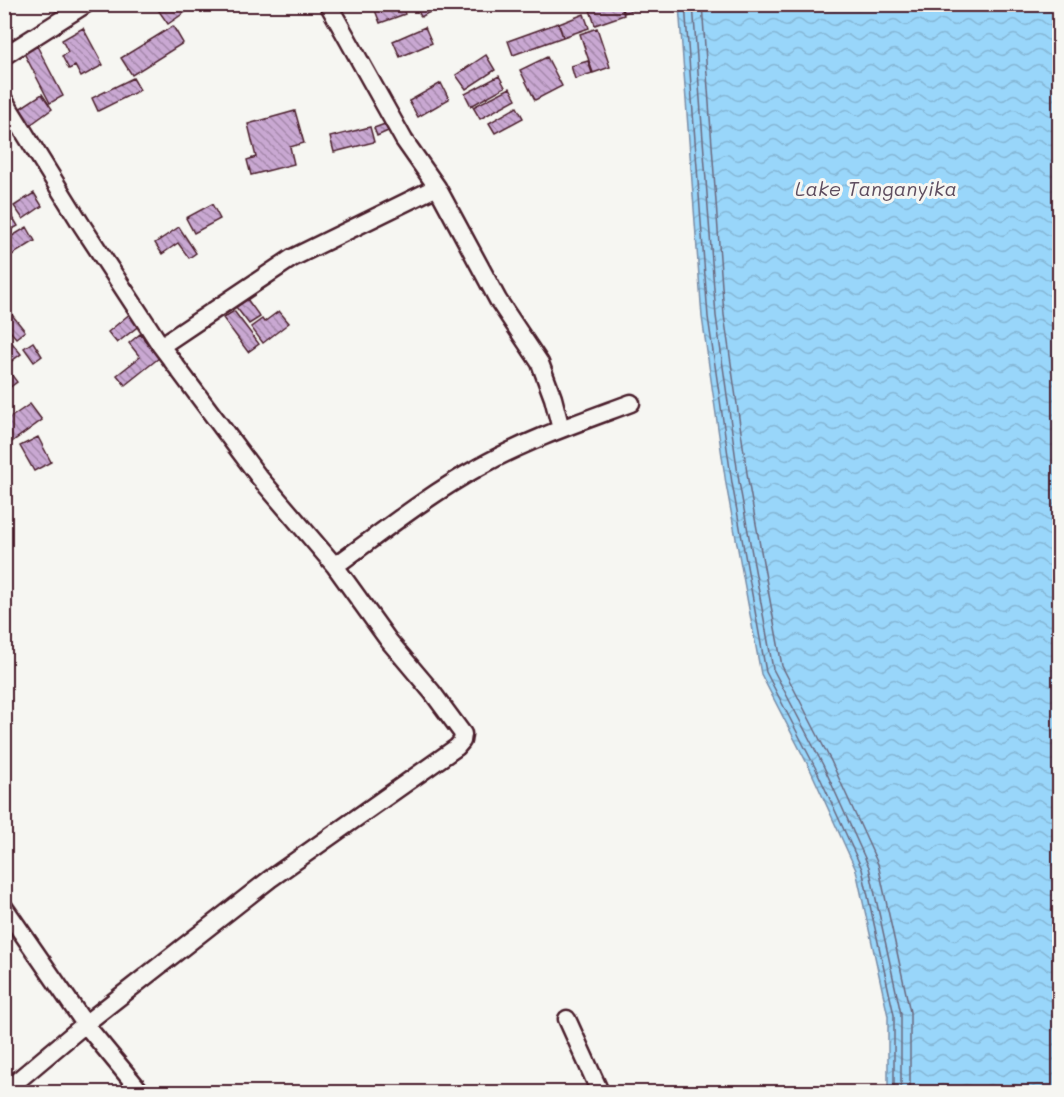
<svg xmlns="http://www.w3.org/2000/svg" width="1064" height="1097" font-family="Mali,sans-serif">
  <style>
    .water { fill: url(#water-waves); stroke: #798da7; stroke-width: 1.5 }
    .lines { fill: none; stroke-linecap: round; stroke-linejoin: round }
    .shore { stroke: #6a687e; stroke-width: 1.5 }
    .building { fill: url(#building-back-hatch); stroke: #4a1f2b; stroke-width: 1.5 }
    .minor-casing { stroke: #4a1f2b; stroke-width: 21 }
    .minor { stroke: #f6f6f2; stroke-width: 16 }
    .labels { text-anchor: middle; dominant-baseline: central; stroke-width: 6; stroke-linejoin: round; paint-order: stroke }
    .water-label { font-size: 20px; font-style: italic; fill: #5e4d5f; stroke: #f6f6f2 }
  </style>
  <defs>
    <pattern id="water-waves" width="16" height="10" patternUnits="userSpaceOnUse" patternTransform="scale(1.5)"><rect width="16" height="10" fill="#99d6fa"/><path d="M0 5q4-4 8 0t8 0" fill="none" stroke="#85b7d6"/></pattern>
    <pattern id="building-back-hatch" width="6" height="6" patternUnits="userSpaceOnUse" patternTransform="scale(1.5)"><rect width="6" height="6" fill="#c9a8d2"/><path d="M-1 5l2 2M0 0l6 6M5-1l2 2" fill="none" stroke="#a588ab"/></pattern>
  </defs>
  <rect width="100%" height="100%" fill="#f6f6f2"/>
  <filter id="ink" filterUnits="userSpaceOnUse"><feTurbulence type="fractalNoise" baseFrequency=".0167" numOctaves="2"/><feDisplacementMap in="SourceGraphic" scale="12" xChannelSelector="R" yChannelSelector="G"/><feConvolveMatrix kernelMatrix="1 2 1 2 8 2 1 2 1" color-interpolation-filters="sRGB"/></filter>
  <g filter="url(#ink)">
    <path class="water" d="M679,5h380v1087h-171v-76l-32,-146 -45,-99 -50,-97 -35,-190 -24,-167z"/>
    <g class="lines">
      <path class="shore" d="M685,4l23,313 24,166 34,189 50,97 46,100 32,146v77
        M693,4l23,312 23,166 34,187 50,96 46,102 32,147v78
        M702,4l22,311 24,165 34,186 49,95 47,103 32,148v80"/>
    </g>
    <path class="building" d="M154,4h34l3,4 -23,16z
      M401,4l4,10 -25,9 -7,-18z
      M415,4h29l-23,13z
      M598,4h22l4,11 -29,10 -6,-18z
      M622,4h26l-24,9z
      M584,14l5,14 -26,9 -4,-13z
      M558,23l5,14 -50,18 -5,-14z
      M173,26l10,17 -51,32 -11,-17z
      M425,27l7,16 -32,14 -7,-16z
      M83,28l20,37 -22,12 -6,-11 -6,3 -7,-13 6,-4 -6,-12z
      M597,28l13,39 -17,6 -13,-39z
      M37,46l26,50 -13,7 -26,-50z
      M486,55l9,15 -29,19 -10,-14z
      M547,57l15,29 -27,14 -15,-30z
      M588,61l4,12 -17,6 -4,-13z
      M499,76l6,11 -34,19 -6,-12z
      M133,78l7,12 -42,21 -6,-13z
      M441,83l8,16 -31,18 -9,-16z
      M510,88l6,11 -36,20 -7,-12z
      M42,94l10,15 -22,16 -11,-16z
      M517,107l6,11 -28,15 -6,-10z
      M4,111l11,15 -11,7z
      M295,111l9,32 -14,4 4,17 -43,11 -4,-15 9,-3 -8,-33z
      M385,124l3,7 -11,5 -3,-8z
      M370,127l4,15 -40,10 -4,-15z
      M34,193l8,13 -19,13 -9,-13z
      M4,202l14,24 -14,8z
      M212,204l8,15 -26,14 -8,-15z
      M27,227l8,14 -31,19v-19z
      M179,227l17,26 -7,5 -11,-15 -16,11 -7,-11z
      M247,299l13,18 -11,7 -13,-17z
      M9,311l16,20 -9,7 -12,-14v-9z
      M234,311l25,33 -11,8 -25,-34z
      M279,311l10,12 -26,20 -12,-16 11,-8 2,3z
      M132,312l9,12 -24,19 -9,-11z
      M140,334l19,24 -34,27 -8,-10 23,-18 -11,-14z
      M9,339l12,15 -16,12 12,16 -8,6 -5,-6v-40z
      M33,342l9,14 -8,6 -10,-14z
      M30,404l12,16 -36,26 -2,-24z
      M38,437l13,25 -17,9 -14,-25z"/>
    <g class="lines">
      <defs>
        <path id="minor" d="M328,4l76,136 33,47 61,113 42,63 13,35 8,31
          M4,56l82,-52
          M4,100l77,124 80,122 98,131 76,89 54,75 43,51 31,42 -1,7 -5,6 -187,132 -185,145 -81,68
          M161,346l131,-88 145,-71
          M335,566c47,-34 93,-71 144,-99 48,-27 101,-45 152,-64
          M4,907l81,117 56,68
          M567,1019l33,73"/>
      </defs>
      <use href="#minor" class="minor-casing"/>
      <use href="#minor" class="minor"/>
    </g>
  </g>
  <g class="labels">
    <g class="water-label">
      <text x="876" y="188">Lake Tanganyika</text>
    </g>
  </g>
  <rect width="1064" height="1097" fill="none" stroke="#f6f6f2" stroke-width="24"/>
  <rect x="12" y="12" width="1040" height="1073" fill="none" stroke="#4a1f2b" stroke-width="2" filter="url(#ink)"/>
</svg>
